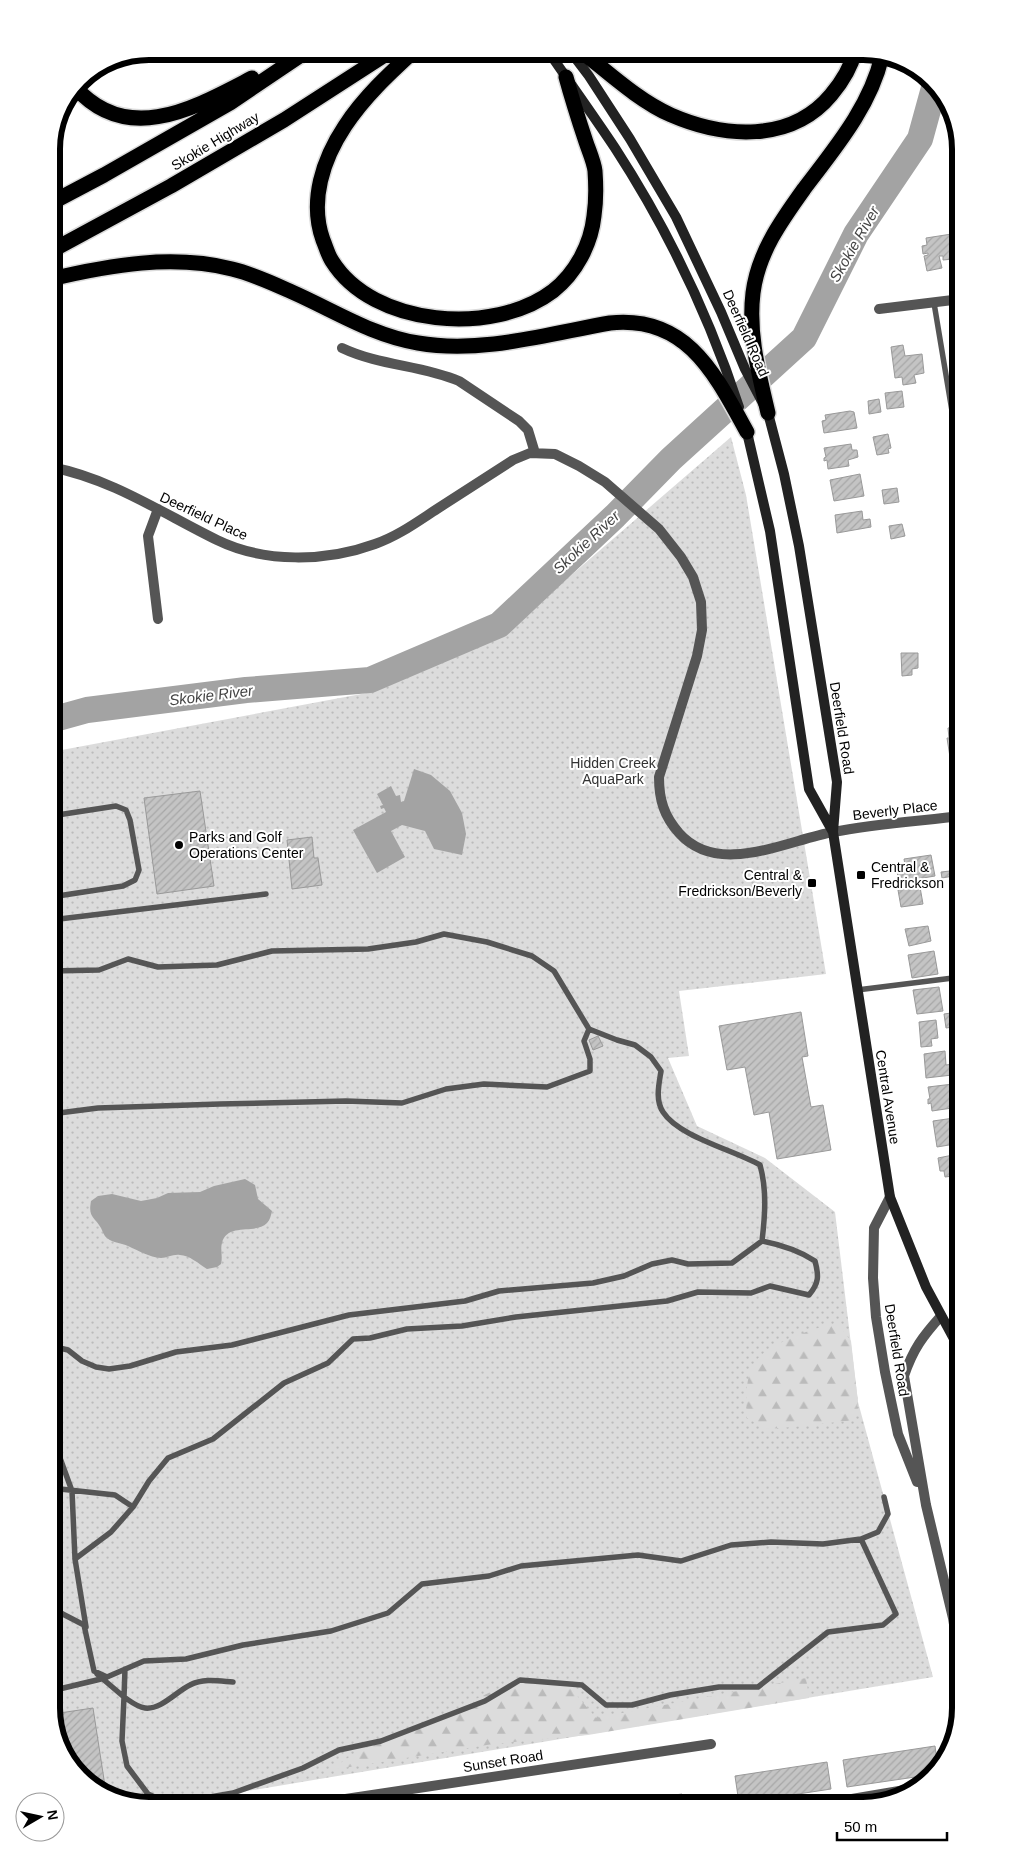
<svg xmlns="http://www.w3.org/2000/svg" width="1012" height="1857" font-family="Arial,sans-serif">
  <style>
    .grass { fill: url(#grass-dots) }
    .forest { fill: url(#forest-firs) }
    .water { fill: #a3a3a3 }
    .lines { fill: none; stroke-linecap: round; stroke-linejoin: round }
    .river { stroke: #a3a3a3; stroke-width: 26 }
    .building { fill: url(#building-hatch); stroke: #999 }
    .motorway-casing { stroke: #dbdbdb; stroke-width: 18 }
    .service { stroke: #555; stroke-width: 5.5 }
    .minor { stroke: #555; stroke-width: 10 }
    .tertiary { stroke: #555; stroke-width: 10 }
    .secondary { stroke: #222; stroke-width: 10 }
    .motorway { stroke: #000; stroke-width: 15 }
    .poi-dot { fill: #000; stroke: #fff; stroke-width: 2 }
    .labels { text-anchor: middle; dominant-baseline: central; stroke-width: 4; stroke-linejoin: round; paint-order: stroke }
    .street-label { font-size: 14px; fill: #000; stroke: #fff }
    .park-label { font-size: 14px; fill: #333; stroke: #fff }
    .poi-label { font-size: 14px; fill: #000; stroke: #fff; text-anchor: start }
    .water-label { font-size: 15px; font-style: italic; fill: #444; stroke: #fff }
    .rim { fill: none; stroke: #000; stroke-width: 6 }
  </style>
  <defs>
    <pattern id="grass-dots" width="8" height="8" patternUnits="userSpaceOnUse" patternTransform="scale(1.25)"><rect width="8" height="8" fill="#dcdcdc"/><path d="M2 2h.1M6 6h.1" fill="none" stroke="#bbb" stroke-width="1.8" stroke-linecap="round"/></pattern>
    <pattern id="forest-firs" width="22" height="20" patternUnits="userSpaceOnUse" patternTransform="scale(1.25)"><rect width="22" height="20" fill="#dcdcdc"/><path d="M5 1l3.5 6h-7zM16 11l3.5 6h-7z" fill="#bbb"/></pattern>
    <pattern id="building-hatch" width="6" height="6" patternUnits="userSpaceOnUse" patternTransform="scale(1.25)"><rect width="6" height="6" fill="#c4c4c4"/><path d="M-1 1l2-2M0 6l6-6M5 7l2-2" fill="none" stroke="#a7a7a7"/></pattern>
  </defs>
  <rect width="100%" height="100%" fill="#fff"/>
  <path class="grass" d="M731,437l15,58 80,479 -147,17 10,65 -21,2 29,68 68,32 70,54 23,190 75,275 -776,129h-14l-48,-17 -36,-43 -8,-38v-956l321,-60 131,-58z"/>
  <path class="forest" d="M837,1323l14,18 7,61 -3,18 -63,7 -25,2 -20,-11c-1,-17 -2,-37 6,-53 10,-20 63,-38 84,-42z
    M545,1677l23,8 28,33 210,-40 3,20 -221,37 -95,9 -162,26c31,-25 70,-36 107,-52 27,-12 52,-28 80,-37 9,-3 19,-3 27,-4z"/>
  <path class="water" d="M414,769l17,6 19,16 12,22 4,21 -4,21 -28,-6 -9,-18 -23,-6 -11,6 14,26 -28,16 -24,-43 33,-18 -2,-4 -3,1 -1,-3 3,-1 -6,-11 14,-8 5,10 4,-1 1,7 3,-1z
    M245,1179l10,6 3,14 14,12c-1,4 -2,9 -5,12 -11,12 -40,-1 -45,20 -2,6 1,13 -1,21l-4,3 -10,2c-8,-5 -18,-14 -27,-14 -7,-1 -13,3 -19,3 -12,-1 -22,-7 -33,-12 -6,-3 -15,-3 -21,-8 -3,-2 -4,-6 -6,-10 -7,-12 -13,-10 -10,-27l7,-5 14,-2 29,7 16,-3 11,-5 32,-1 14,-6z"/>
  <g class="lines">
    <path class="river" d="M51,720l36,-10 159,-20 124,-10 129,-55 116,-109 56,-57 133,-121 52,-104 64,-95 14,-51"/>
  </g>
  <path class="building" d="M958,233l3,20 -8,1v5l-10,1v-4h-4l3,12 -15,3 -3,-15 4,-1v-2l-5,1 -1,-8 5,-1 -1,-7z
    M903,345l2,11 17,-2 2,19 -10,2 2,8 -13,2 -1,-8 -7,1 -4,-31z
    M902,391l2,16 -17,2 -2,-16z
    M879,399l2,13 -12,2 -1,-13z
    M850,411l4,1 3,16 -33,5 -2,-12 4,-1 -1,-5z
    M888,434l3,14 -3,1 1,4 -12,2 -4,-18z
    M851,444l1,6h5l1,7 -10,3 1,6 -21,3 -1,-9 -3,1v-3l2,-1 -2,-9z
    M860,474l4,22 -30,5 -4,-21z
    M897,488l2,14 -15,2 -2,-14z
    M862,511l1,9 7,-1 1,8 -34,6 -2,-18z
    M902,524l3,12 -14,3 -2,-13z
    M901,653h17v15l-6,1v6l-10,1z
    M961,726v42l-9,2 -5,-32h2l-1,-10z
    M200,791l14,95 -57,8 -13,-96z
    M312,837l2,21h4l4,27 -30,4 -5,-49z
    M931,855l4,21 -36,6 -2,-10 9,-1 -2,-12z
    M959,870v5l-17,3 -1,-6z
    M920,887l3,17 -22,3 -3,-17z
    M928,926l3,15 -22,5 -4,-17z
    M934,951l4,23 -26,4 -4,-23z
    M939,987l4,24 -26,3 -4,-24z
    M801,1012l7,44 -6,1 9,50 12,-2 8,45 -54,9 -8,-47 -15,3 -9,-48 -18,3 -8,-44z
    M958,1012l2,14 -14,2 -2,-14z
    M936,1020l2,18 -7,1 1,7 -11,1 -2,-25z
    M598,1036l5,10 -10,4 -4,-10z
    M945,1051l1,14 7,-1 -1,-3 9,-1v14l-35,4 -2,-24z
    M953,1084l2,10h-5l2,14 -20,3 -1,-8 -3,1v-5h2l-2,-12z
    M954,1118l3,16 4,-1v10l-24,4 -4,-26z
    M958,1154v3h3v18l-16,2 -1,-6h-4l-2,-13z
    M961,1188v20l-9,2 -2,-12 3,-1 -1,-8z
    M93,1708l12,78 -12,1 -34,-41 -6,-32z
    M935,1746l3,21 -9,8 -82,12 -4,-27z
    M827,1762l4,27 -92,14 -4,-27z
    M682,1794l2,12h-30v-3l13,-2v-5z"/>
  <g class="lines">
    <defs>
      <path id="motorway" d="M414,51c-25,23 -50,46 -69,75 -22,33 -36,75 -22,114 3,7 5,15 9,21 41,66 162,75 221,30 23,-18 38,-47 41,-75 2,-13 2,-31 1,-45 -1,-9 -6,-20 -9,-29 -7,-21 -14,-43 -20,-65
        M581,51c28,22 58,50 90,64 53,23 120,28 160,-20 11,-13 20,-28 24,-44
        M75,87c53,60 121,20 177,-9
        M51,203l53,-28 126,-72 77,-52
        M51,251l120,-65 113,-66 107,-69
        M51,279c59,-14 122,-25 181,-10 21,5 40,14 60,23 41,18 81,44 126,51 63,11 130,-9 192,-20 77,-8 105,51 137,109
        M768,413c-9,-39 -20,-79 -15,-120 5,-40 28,-72 51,-104 31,-41 66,-82 78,-133"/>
    </defs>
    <use href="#motorway" class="motorway-casing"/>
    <path class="service" d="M934,303l20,120
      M51,897l72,-11 12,-6 4,-10 -9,-50 -4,-10 -10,-4 -65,10
      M51,920l215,-26
      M857,990l104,-13
      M589,1029l28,11 18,5 16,12 10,14c-2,13 -6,29 2,41 16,25 71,38 97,53 7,25 5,51 2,76
      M51,1114l47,-6 122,-4 126,-3 56,2 44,-14 38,-5 63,3 43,-16v-12l-6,-18 5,-12 -35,-58 -22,-15 -45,-14 -43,-8 -28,8 -48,7 -96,2 -55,14 -59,2 -30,-8 -29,11 -48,1
      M51,1346l17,4 14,11 14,6 13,2 21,-3 46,-14 56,-7 117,-30 116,-14 34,-10 94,-8 31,-7 28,-12 20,-4 16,4 44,-1 30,-22c20,4 36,9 53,20 4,15 4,22 -6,34l-39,-9 -19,7 -53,-1 -31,9 -151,16 -54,9 -55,3 -37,9 -17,1 -25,24 -44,20 -71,56 -45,19 -19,23 -16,26 -22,25 -36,27
      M51,1440l5,7 16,44 3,68 11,68
      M51,1488l64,7 18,12
      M51,1610h4l29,15 10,46 13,6 37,-16 42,-2 57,-14 88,-14 57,-18 34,-29 67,-8 32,-10 117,-11 43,6 50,-16 40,-3 52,2 38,-5 17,-7 10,-18 -4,-17
      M97,1674l27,23
      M233,1682c-14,-1 -29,-4 -43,3 -13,6 -29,25 -45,23 -8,-1 -15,-7 -21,-11l-2,44 5,25 21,28 22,10 63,-11 70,-25 36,-18 42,-9 104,-40 35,-21 62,5 24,20h26l38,-10 49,-8h39l70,-55 55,-7 13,-11 -35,-75
      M51,1691l50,-12
      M124,1697l1,-28
      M797,1806l118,-20"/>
    <path class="minor" d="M879,309l82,-10
      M342,348c38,18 80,17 117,33l60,40 9,9 7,23
      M51,467c61,12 111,46 166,73 47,23 109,22 158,4 23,-8 42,-22 62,-35 26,-17 51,-33 76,-49l17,-7 25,1 24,12 26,16 54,47 22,28 12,20 8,25 1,28 -5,26 -38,121c0,23 5,39 20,56 39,44 106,8 154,-1 40,-8 86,-11 128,-16
      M158,509l-10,27 10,83
      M955,1270l6,-1
      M299,1806l412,-62"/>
    <path class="tertiary" d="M890,1197l-16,31 -1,50 3,39 9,55 13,62 19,48
      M941,1316c-18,20 -28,33 -37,60l22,129 27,113 8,51"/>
    <path class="secondary" d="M548,51c22,32 45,64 67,97 52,80 94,168 124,259
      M570,51l19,25 41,63 46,78 45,95 24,57 23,44 16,61 15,72 38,236 -4,50 57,365 36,90 35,65
      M746,428l24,103 39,258 24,43"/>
    <use href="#motorway" class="motorway"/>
  </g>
  <g class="poi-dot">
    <circle cx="179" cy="845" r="5"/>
    <rect x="856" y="870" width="10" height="10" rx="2.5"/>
    <rect x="807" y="878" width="10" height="10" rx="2.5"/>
  </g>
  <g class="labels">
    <g class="street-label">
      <text transform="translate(215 141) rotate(-31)">Skokie Highway</text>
      <text transform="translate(746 333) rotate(66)">Deerfield Road</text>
      <text transform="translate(204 516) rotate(25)">Deerfield Place</text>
      <text transform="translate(842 728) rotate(81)">Deerfield Road</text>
      <text transform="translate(895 810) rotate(-7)">Beverly Place</text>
      <text transform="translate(888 1097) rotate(81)">Central Avenue</text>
      <text transform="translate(897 1350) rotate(81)">Deerfield Road</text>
      <text transform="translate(503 1761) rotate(-9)">Sunset Road</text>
    </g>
    <g class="park-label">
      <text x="613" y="763">Hidden Creek<tspan x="613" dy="16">AquaPark</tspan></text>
    </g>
    <g class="poi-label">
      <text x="189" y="837">Parks and Golf<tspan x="189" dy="16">Operations Center</tspan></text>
      <text x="871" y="867">Central &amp;<tspan x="871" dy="16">Fredrickson</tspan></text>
      <text x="802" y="875" text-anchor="end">Central &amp;<tspan x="802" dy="16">Fredrickson/Beverly</tspan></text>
    </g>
    <g class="water-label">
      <text transform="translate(854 244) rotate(-60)">Skokie River</text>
      <text transform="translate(586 542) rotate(-43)">Skokie River</text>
      <text transform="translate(211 695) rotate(-7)">Skokie River</text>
    </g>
  </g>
  <path d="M0 0H1012V1857H0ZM149 60H863A89 89 0 0 1 952 149V1708A89 89 0 0 1 863 1797H149A89 89 0 0 1 60 1708V149A89 89 0 0 1 149 60Z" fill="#fff" fill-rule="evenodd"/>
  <path class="rim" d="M149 60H863A89 89 0 0 1 952 149V1708A89 89 0 0 1 863 1797H149A89 89 0 0 1 60 1708V149A89 89 0 0 1 149 60Z"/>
  <g transform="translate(40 1817) rotate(81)"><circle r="24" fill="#ffffff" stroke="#999999"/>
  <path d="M0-4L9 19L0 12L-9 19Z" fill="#000000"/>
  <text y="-8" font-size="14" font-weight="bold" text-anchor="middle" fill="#000000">N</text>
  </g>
  <path d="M837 1832v8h110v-8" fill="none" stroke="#000000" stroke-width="2.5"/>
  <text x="844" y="1832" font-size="15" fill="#000000" stroke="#ffffff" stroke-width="4" paint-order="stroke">50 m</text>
</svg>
